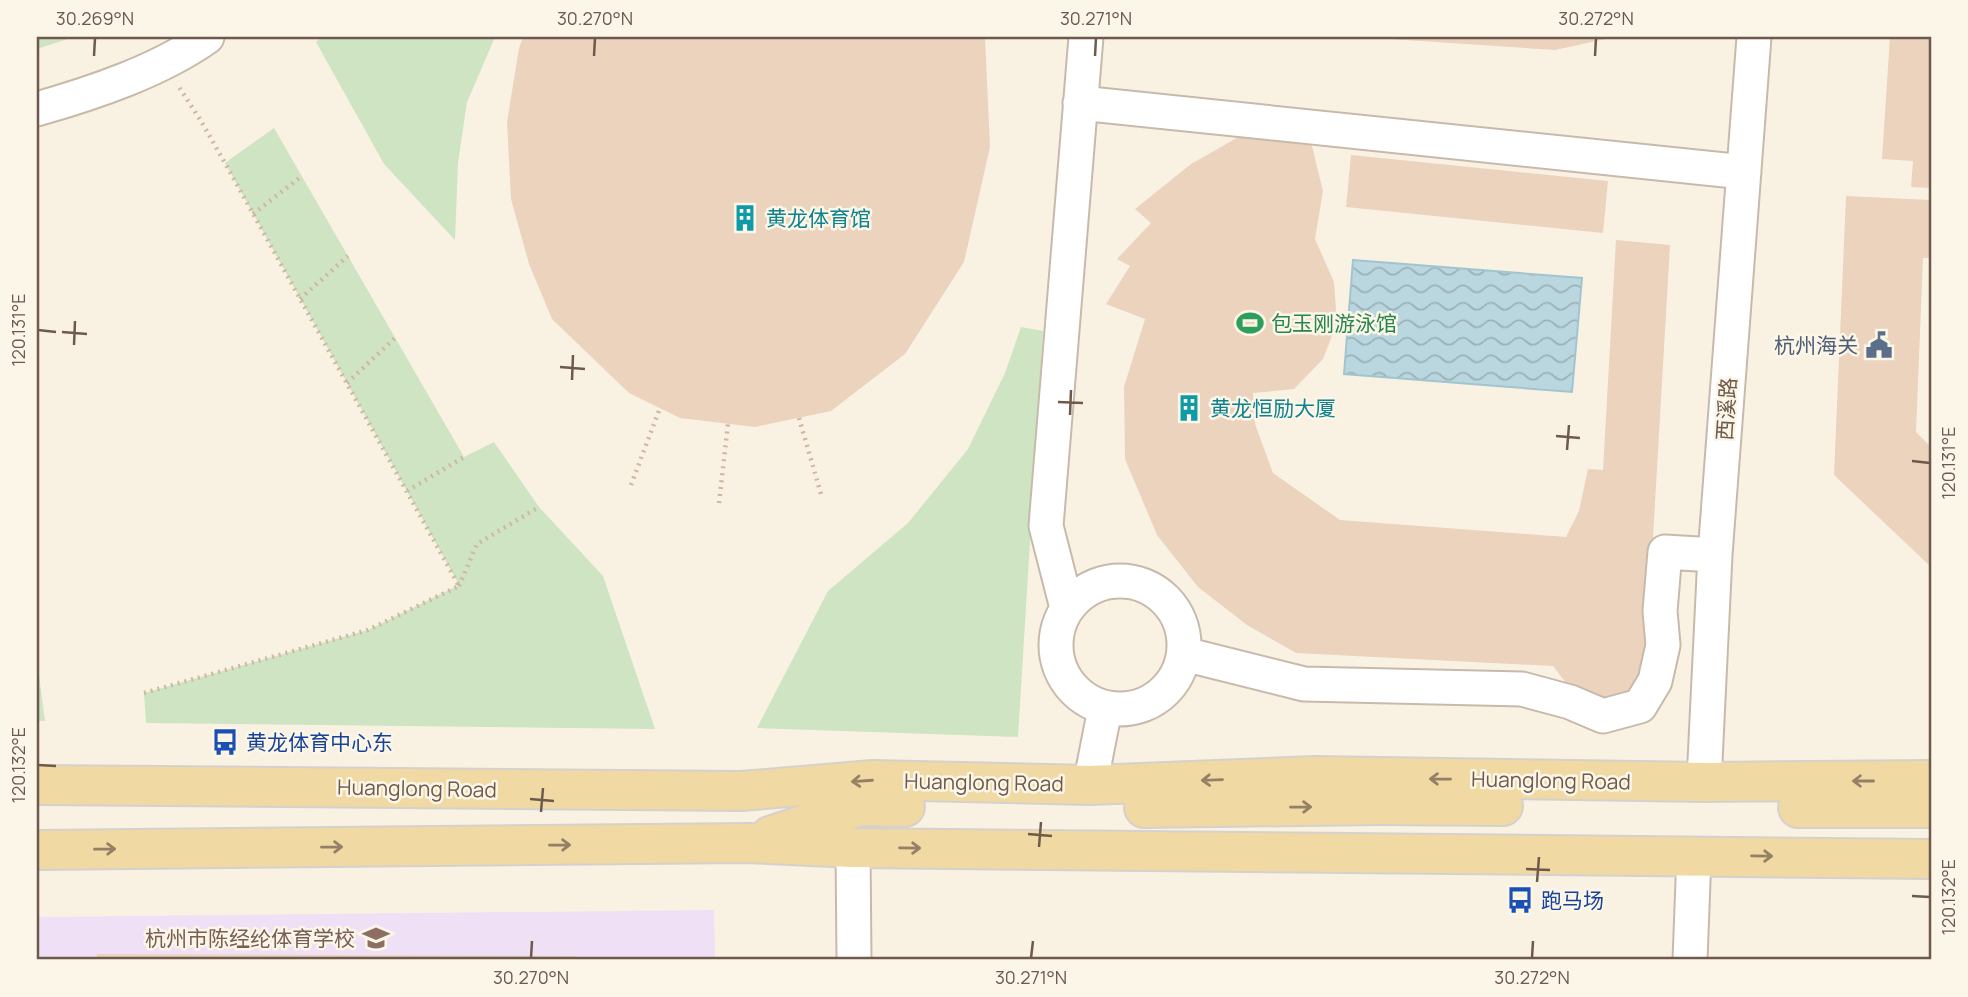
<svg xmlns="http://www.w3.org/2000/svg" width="1968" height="997" font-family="Manrope,'Noto Sans SC',sans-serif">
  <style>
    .education { fill: #efe0f5 }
    .green { fill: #cee4c3 }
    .water { fill: url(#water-waves); stroke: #a1c5d0; stroke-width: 2 }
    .building { fill: #ebd3be }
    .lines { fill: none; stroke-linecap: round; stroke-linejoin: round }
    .minor-casing { stroke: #c8baab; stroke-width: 37 }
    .major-casing { stroke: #d6d1cd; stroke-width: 42 }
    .path { stroke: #cfb7a1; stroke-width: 4.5; stroke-dasharray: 2 5; stroke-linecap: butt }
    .minor { stroke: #fff; stroke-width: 33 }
    .major { stroke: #f0d9a2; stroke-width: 38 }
    .oneway { stroke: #948066 }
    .ticks { fill: none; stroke: #6d5a4c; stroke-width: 2.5 }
    .labels { text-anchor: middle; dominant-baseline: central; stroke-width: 5; stroke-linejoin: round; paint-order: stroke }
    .culture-label { font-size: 21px; fill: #0d838f; stroke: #fcf6e8; text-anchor: start }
    .leisure-label { font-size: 21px; fill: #27864d; stroke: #fcf6e8; text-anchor: start }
    .service-label { font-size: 21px; fill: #4e5e75; stroke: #fcf6e8; text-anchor: end }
    .street-label { font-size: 21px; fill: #6d5a4c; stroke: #fcf6e8 }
    .transit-label { font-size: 21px; fill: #164399; stroke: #fcf6e8; text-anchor: start }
    .education-label { font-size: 21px; fill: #785e54; stroke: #fcf6e8; text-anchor: end }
    .neatline { fill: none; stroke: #6d5a4c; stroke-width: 2.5 }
    .ticks-label { font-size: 18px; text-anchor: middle; fill: #6d5a4c }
  </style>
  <defs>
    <pattern id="water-waves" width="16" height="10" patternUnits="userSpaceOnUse" patternTransform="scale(1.75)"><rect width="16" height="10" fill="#bad7df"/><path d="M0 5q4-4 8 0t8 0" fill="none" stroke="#9bb1b7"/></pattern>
  </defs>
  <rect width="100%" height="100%" fill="#f9f2e3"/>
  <path class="education" d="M714,910l1,50h-678v-43z"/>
  <path class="green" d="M37,37h37l-37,12z
    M322,37h173l-28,65 -9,61 -3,77 -71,-76 -68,-122z
    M274,128l190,329 30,-15 45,65 64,69 52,153 -509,-6 -2,-30 224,-63 91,-45 -234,-422z
    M1021,327l22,4 -25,406 -261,-9 71,-137 80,-68 60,-74 37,-76z
    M37,660l8,61h-8z"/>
  <path class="water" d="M1353,260l229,18 -10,114 -228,-18z"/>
  <path class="building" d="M523,37h462l5,110 -26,115 -59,92 -74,57 -76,16 -75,-9 -51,-25 -77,-74 -23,-55 -18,-65 -4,-77 12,-74z
    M1390,37h220v1l-55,12 -165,-11z
    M1890,37h41v151l-20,-1 2,-26 -31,-2z
    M1309,134l14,57 -8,48 19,43 3,41 -14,36 -29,30 -41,4 2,31 18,49 67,47 226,17 13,-26 9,-42 15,1 13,-230 54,5 -25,430 -17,22 -30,1 -28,-10 -17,-22 -257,-13 -49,-28 -49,-38 -41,-52 -32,-76 -1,-72 21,-68 -39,-15 24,-38 -13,-7 34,-36 -16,-14 56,-45 51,-29z
    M1351,155l257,26 -5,52 -257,-26z
    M1846,196l85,4v58h-8l-7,174 15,15v120l-97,-92z
    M97,954l479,2v4h-479z"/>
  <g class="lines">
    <defs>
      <path id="minor" d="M1080,103l664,69
        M37,109c56,-16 122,-38 170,-72
        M1056 645a64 64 0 1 1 128 0a64 64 0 1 1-128 0Z
        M1067,608l-21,-82 40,-489
        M1184,654l120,30 218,5 48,13 33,14 37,-10 15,-25 8,-36 -3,-34 5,-59 50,3
        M1704,782l11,-227 39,-518
        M1090,785l15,-76
        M853,848l1,112
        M1690,960l4,-105"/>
      <path id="major" d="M37,785l704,6 132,-11 217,5 225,-9 389,6 227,-2
        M1144,808l236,-3 123,1
        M1798,808h133
        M770,836l90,-30 45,1
        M37,850l711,-7 105,5 1078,11"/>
    </defs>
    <use href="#minor" class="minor-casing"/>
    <use href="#major" class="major-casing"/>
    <path class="path" d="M253,214l49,-38
      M300,299l48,-43
      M347,383l48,-45
      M799,418l22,76
      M631,485l29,-77
      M407,491l57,-34
      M719,503l9,-79
      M459,586l18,-42 62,-37
      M144,693l224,-63 91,-44 -234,-423 -24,-42 -22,-34"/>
    <use href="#minor" class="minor"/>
    <use href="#major" class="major"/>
  </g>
  <defs><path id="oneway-shaft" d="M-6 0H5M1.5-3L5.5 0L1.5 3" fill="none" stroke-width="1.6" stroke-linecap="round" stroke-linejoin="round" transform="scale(1.75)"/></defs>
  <g class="oneway">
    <use href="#oneway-shaft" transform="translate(1440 779) rotate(-179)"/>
    <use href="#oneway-shaft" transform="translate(1212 780) rotate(178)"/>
    <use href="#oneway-shaft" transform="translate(862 781) rotate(176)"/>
    <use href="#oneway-shaft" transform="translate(1863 781) rotate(180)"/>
    <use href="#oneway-shaft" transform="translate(1301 807) rotate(-1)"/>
    <use href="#oneway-shaft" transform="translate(560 845) rotate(-1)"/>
    <use href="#oneway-shaft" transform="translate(332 847) rotate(-1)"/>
    <use href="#oneway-shaft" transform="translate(910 848) rotate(1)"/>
    <use href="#oneway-shaft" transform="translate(105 849) rotate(-1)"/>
    <use href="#oneway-shaft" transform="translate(1762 856) rotate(1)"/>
  </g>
  <path class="ticks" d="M94,56l1,-18M594,56l1,-18M1095,56l1,-18M1595,56l1,-18M38,330l18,2M62,332l25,2M74,345l1,-24M560,367l25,2M572,380l1,-25M1058,402l25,1M1070,415l1,-25M1556,436l24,2M1567,450l2,-25M1912,461l18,2M38,765l18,1M530,799l24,2M541,812l2,-24M1028,834l24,2M1039,847l2,-25M1526,869l24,1M1537,882l2,-25M1912,896l18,1M531,958l1,-17M1031,958l2,-17M1532,958l1,-17"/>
  <defs>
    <symbol id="building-bare" viewBox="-9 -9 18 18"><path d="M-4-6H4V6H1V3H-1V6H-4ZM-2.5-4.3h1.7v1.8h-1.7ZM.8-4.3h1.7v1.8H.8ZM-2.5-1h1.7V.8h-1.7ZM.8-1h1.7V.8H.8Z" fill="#0f9aa8" stroke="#fcf6e8" stroke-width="2.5" paint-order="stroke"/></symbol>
    <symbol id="stadium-bare" viewBox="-9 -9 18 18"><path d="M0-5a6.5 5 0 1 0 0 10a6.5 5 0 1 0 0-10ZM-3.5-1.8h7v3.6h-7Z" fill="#2e9e5b" stroke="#fcf6e8" stroke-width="2.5" paint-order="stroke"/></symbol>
    <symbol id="civic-bare" viewBox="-9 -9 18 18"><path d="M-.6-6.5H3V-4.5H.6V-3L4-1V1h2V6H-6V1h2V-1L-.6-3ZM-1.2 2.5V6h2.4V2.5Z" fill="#5c6f8a" stroke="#fcf6e8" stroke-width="2.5" paint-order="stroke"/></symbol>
    <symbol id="bus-bare" viewBox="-9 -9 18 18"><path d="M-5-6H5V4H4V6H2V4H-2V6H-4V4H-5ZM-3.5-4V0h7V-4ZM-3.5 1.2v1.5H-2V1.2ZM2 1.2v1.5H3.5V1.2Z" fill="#1a4fb4" stroke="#fcf6e8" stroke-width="2.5" paint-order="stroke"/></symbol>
    <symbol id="university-bare" viewBox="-9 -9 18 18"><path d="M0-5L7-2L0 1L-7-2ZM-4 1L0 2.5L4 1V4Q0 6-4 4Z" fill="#8d6e63" stroke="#fcf6e8" stroke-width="2.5" paint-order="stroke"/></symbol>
  </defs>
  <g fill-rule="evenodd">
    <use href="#building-bare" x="726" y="199" width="38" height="38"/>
    <use href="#stadium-bare" x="1231" y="304" width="38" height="38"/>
    <use href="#civic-bare" x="1860" y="326" width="38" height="38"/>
    <use href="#building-bare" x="1170" y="389" width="38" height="38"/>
    <use href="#bus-bare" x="206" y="723" width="38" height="38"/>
    <use href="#bus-bare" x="1501" y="881" width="38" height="38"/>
    <use href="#university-bare" x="357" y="919" width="38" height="38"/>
  </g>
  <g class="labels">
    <g class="culture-label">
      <text x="766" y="218">黄龙体育馆</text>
      <text x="1210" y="408">黄龙恒励大厦</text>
    </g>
    <g class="leisure-label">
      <text x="1271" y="323">包玉刚游泳馆</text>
    </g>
    <g class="service-label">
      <text x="1858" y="345">杭州海关</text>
    </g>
    <g class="street-label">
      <text transform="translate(1726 409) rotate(-86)">西溪路</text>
      <text transform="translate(1551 780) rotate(1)">Huanglong Road</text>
      <text transform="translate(984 782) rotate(1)">Huanglong Road</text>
      <text transform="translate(417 788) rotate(1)">Huanglong Road</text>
    </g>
    <g class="transit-label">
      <text x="246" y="742">黄龙体育中心东</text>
      <text x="1541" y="900">跑马场</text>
    </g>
    <g class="education-label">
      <text x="355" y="938">杭州市陈经纶体育学校</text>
    </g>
  </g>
  <rect width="1968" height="997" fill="none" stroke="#fcf6e8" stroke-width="77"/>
  <rect x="38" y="38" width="1892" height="920" class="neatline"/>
  <g class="ticks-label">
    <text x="95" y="25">30.269°N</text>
    <text x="595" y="25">30.270°N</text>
    <text x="1096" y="25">30.271°N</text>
    <text x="1596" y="25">30.272°N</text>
    <text transform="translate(19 330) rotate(-90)" y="6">120.131°E</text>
    <text transform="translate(1949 463) rotate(-90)" y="6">120.131°E</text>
    <text transform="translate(19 765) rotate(-90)" y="6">120.132°E</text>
    <text transform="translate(1949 897) rotate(-90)" y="6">120.132°E</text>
    <text x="531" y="984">30.270°N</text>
    <text x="1031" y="984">30.271°N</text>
    <text x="1532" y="984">30.272°N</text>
  </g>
</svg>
